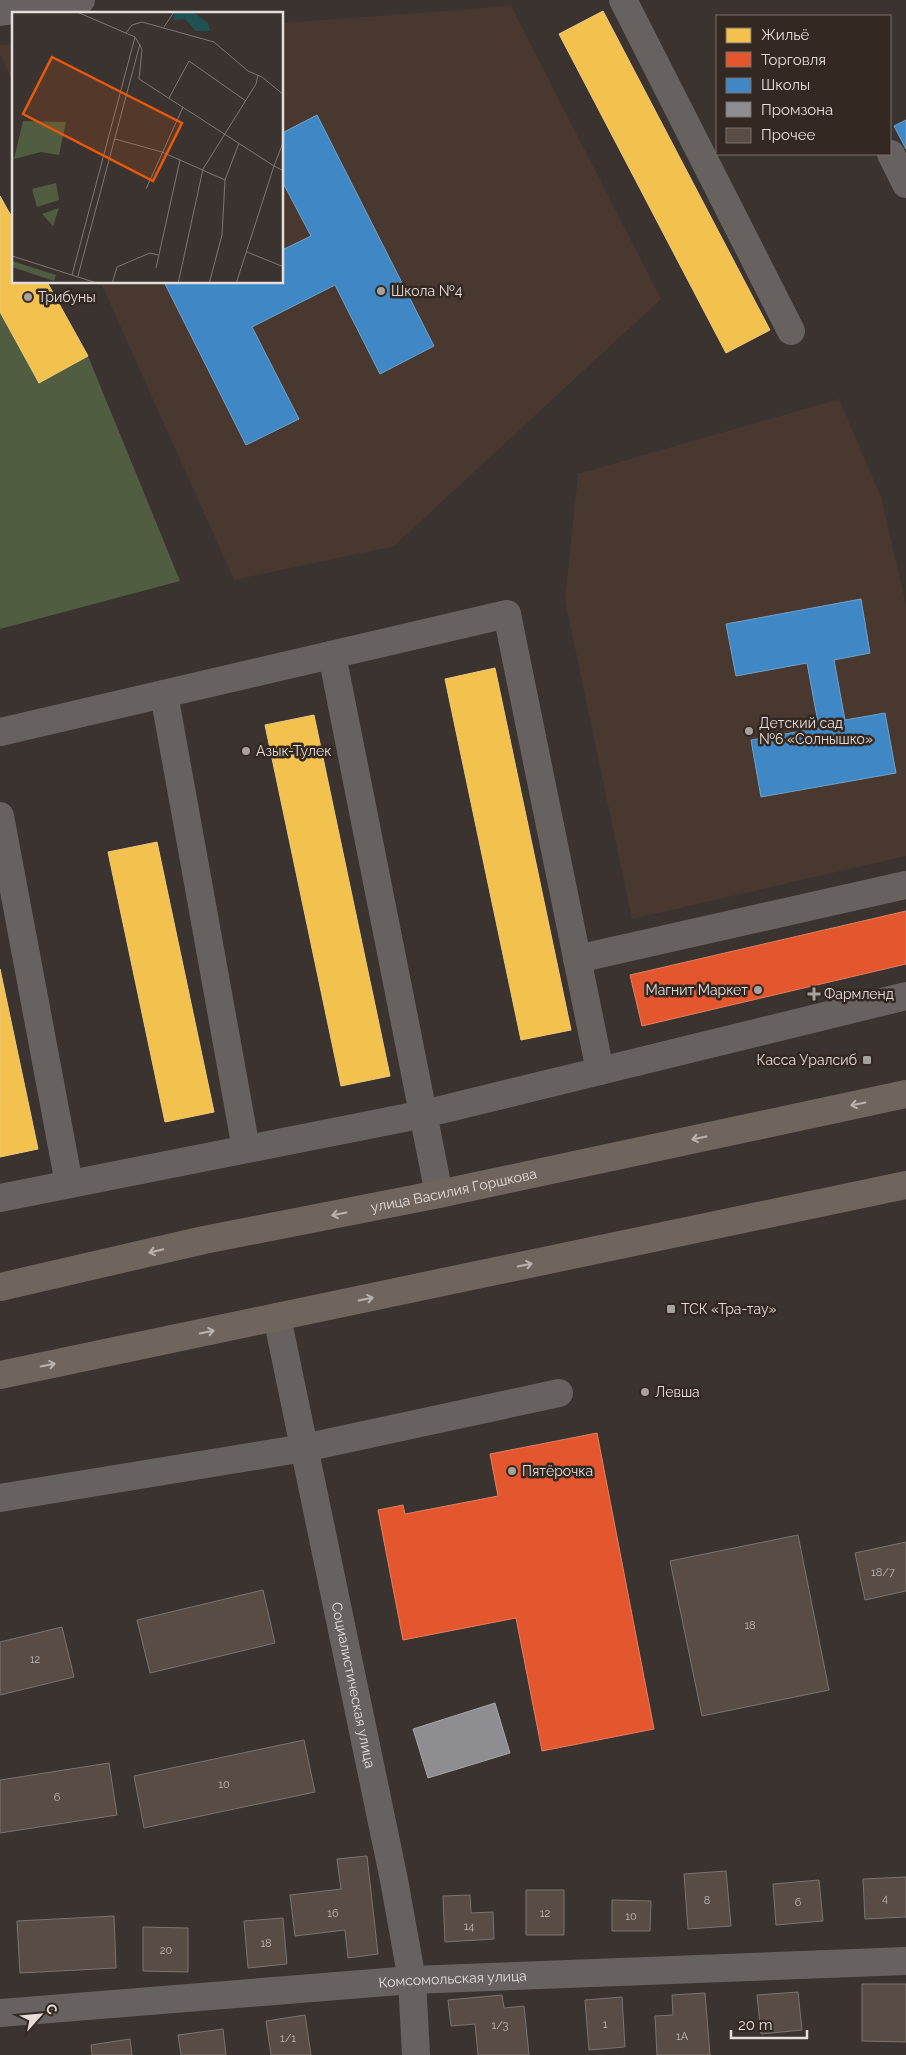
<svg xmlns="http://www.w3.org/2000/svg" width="906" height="2055" font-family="Raleway,sans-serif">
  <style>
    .built { fill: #493830 }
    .green { fill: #505d40 }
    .homes { fill: #f2c14e; stroke: #eec978 }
    .shops { fill: #e4572e; stroke: #e47f61 }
    .schools { fill: #3f88c5; stroke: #70a2cb }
    .industry { fill: #8d8d92; stroke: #a7a5a7 }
    .building { fill: #584c45; stroke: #7a7472 }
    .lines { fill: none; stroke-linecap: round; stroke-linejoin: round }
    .minor { stroke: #67625f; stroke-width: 28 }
    .major { stroke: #70655d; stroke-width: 28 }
    .oneway { stroke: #bbb3ae }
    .poi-dot { fill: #a8a29e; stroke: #332822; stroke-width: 2 }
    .labels { text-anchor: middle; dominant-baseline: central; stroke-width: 5; stroke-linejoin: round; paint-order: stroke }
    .number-label { font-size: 11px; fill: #c1b9b4 }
    .poi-label { font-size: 14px; fill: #e4ddd9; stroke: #332822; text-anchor: start }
    .street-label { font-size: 14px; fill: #e4ddd9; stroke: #332822 }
    .inset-road { fill: none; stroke: #7e7774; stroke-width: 1 }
    .view { fill: #e8590c; fill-opacity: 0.15; stroke: #e8590c; stroke-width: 2.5 }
    .inset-edge { fill: none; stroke: #e4ddd9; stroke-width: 2.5 }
  </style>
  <rect width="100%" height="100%" fill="#3a3330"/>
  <path class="built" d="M511,6l150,293 -267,247 -160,34 -133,-297 181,-1 1,-259z
    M14,44v41l-14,-31v-9z
    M839,399l42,98 25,108v251l-274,63 -67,-319 13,-126z"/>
  <path class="green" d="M0,196l14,25v61l33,1 41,73 92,225 -180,48z"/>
  <path class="homes" d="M603,11l167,319 -44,23 -167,-319z
    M0,196l14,25v61h33l41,74 -49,27 -39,-71z
    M495,668l76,362 -50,10 -76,-361z
    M314,715l76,361 -49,10 -76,-361z
    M157,842l57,270 -49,10 -57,-270z
    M0,969l38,180 -38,8z"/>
  <path class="shops" d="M906,911v53l-264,62 -12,-51z
    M597,1433l57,296 -112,22 -26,-133 -113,22 -25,-130 25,-5 2,9 93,-18 -8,-42z"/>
  <path class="schools" d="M317,115l117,231 -54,28 -45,-89 -83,42 47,92 -53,26 -82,-163h118v-32l29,-14 -29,-55v-48z
    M906,120v29l-12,-23z
    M861,599l9,54 -36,7 11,60 40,-7 11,60 -135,24 -10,-57 68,-12 -12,-65 -71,13 -10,-52z"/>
  <path class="industry" d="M495,1703l15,50 -82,25 -15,-49z"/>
  <path class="building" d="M798,1535l31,155 -127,26 -32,-155z
    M906,1542v49l-41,9 -10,-47z
    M263,1590l12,53 -125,30 -13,-53z
    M62,1627l12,50 -74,18v-53z
    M304,1740l11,52 -171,36 -10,-52z
    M109,1763l8,52 -117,18v-53z
    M367,1856l11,98 -30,4 -3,-28 -50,6 -5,-41 51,-6 -4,-30z
    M726,1871l5,55 -43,3 -4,-55z
    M906,1877v40l-41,2 -2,-40z
    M819,1880l4,41 -47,4 -3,-41z
    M526,1890h38v45h-38z
    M470,1895l1,18 22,-1 1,27 -49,3 -2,-46z
    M612,1900l39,1 -1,30h-38z
    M114,1916l2,52 -96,5 -3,-52z
    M283,1918l4,46 -39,4 -4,-47z
    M143,1927l45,1v44l-45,-1z
    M862,1984h44v58l-44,-1z
    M798,1992l4,38 -41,4 -4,-39z
    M705,1993l5,62h-53l-2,-39 18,-1 -1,-20z
    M502,1995l2,13 20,-2 5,49h-51l-3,-31 -24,2 -3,-26z
    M622,1997l3,50 -36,3 -4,-50z
    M305,2015l6,40h-40l-5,-34z
    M223,2029l3,26h-45l-3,-20z
    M130,2039l2,16h-40l-1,-10z"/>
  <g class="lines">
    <g class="minor">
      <path d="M623,0l168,331"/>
      <path d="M0,12l81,-12"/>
      <path d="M891,154l15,30"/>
      <path d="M332,655l107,539"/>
      <path d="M164,694l82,455"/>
      <path d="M0,732l507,-118 93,457 -176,43 -424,84"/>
      <path d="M0,816l69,368"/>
      <path d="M577,959l329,-74"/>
      <path d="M600,1071l306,-75"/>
      <path id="s1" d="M277,1317l117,563 18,100 4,75"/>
      <path d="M0,1498l304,-50 255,-55"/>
      <path id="s2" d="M0,2013l412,-33 494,-19"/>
    </g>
    <g class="major">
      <path id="s3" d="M0,1287l204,-47 235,-46 467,-100"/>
      <path d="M0,1375l906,-190"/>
    </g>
  </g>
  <defs><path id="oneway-shaft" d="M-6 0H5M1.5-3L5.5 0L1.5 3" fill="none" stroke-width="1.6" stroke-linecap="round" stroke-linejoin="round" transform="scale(1.25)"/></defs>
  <g class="oneway">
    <use href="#oneway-shaft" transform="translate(858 1104) rotate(168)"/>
    <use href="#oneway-shaft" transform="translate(699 1138) rotate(168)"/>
    <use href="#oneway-shaft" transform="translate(339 1214) rotate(169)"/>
    <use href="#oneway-shaft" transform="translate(156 1251) rotate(167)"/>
    <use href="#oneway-shaft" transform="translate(525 1265) rotate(-12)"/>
    <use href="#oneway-shaft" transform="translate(366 1299) rotate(-12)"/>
    <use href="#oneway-shaft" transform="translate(207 1332) rotate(-12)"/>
    <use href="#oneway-shaft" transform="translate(48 1365) rotate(-12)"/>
  </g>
  <g class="poi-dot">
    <circle cx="381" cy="291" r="5"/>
    <circle cx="28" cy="297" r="5"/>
    <circle cx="749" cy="731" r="5"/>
    <circle cx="246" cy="751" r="5"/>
    <circle cx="758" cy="990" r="5"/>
    <path d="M811.5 986.5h5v5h5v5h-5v5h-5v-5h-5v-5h5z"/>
    <rect x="862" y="1055" width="10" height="10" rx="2.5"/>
    <rect x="666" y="1304" width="10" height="10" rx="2.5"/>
    <circle cx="645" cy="1392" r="5"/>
    <circle cx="512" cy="1471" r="5"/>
  </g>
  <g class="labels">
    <g class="number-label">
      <text x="883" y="1572">18/7</text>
      <text x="750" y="1625">18</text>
      <text x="35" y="1659">12</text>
      <text x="224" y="1784">10</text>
      <text x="57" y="1797">6</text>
      <text x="885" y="1898">4</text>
      <text x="707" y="1900">8</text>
      <text x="798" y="1902">6</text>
      <text x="333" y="1913">16</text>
      <text x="545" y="1913">12</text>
      <text x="631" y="1916">10</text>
      <text x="469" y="1926">14</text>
      <text x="266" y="1943">18</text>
      <text x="166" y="1950">20</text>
      <text x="605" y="2024">1</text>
      <text x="500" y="2025">1/3</text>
      <text x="682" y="2036">1А</text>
      <text x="288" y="2038">1/1</text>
    </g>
    <g class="poi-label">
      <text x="391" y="291">Школа №4</text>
      <text x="38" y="297">Трибуны</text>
      <text x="759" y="723">Детский сад<tspan x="759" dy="16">№6 «Солнышко»</tspan></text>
      <text x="256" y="751">Азык-Тулек</text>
      <text x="748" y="990" text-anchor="end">Магнит Маркет</text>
      <text x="824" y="994">Фармленд</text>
      <text x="857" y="1060" text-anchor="end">Касса Уралсиб</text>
      <text x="681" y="1309">ТСК «Тра-тау»</text>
      <text x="655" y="1392">Левша</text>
      <text x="522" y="1471">Пятёрочка</text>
    </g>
    <g class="street-label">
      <text stroke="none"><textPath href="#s3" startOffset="464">улица Василия Горшкова</textPath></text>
      <text stroke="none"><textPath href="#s1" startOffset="376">Социалистическая улица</textPath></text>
      <text stroke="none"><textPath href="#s2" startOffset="454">Комсомольская улица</textPath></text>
    </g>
  </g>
  <g transform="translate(12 12)">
    <rect width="271" height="271" fill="#3a3330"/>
    <path d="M11,109l43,1 -7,33 -18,-3 -27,7zM44,171l3,17 -22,7 -5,-18zM47,196l-6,18 -11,-12zM0,249l44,14 -2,6 -42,-14z" fill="#505d40"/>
    <path d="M163,0h18l15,11 2,8h-14l-11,-12 -12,1z" fill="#1f5353"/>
    <path class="inset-road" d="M65,0l58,25 7,12 -3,30 135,87 -38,118M152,15l10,-15M114,21l6,-8 10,-3 72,20 34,29 14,6 22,18M157,86l20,-37 57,40M103,127l47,13 63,28M272,128l-10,26 10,5M134,177l37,-82M235,240l37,15M0,244l88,28M144,256l24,-108M60,263l63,-238M66,264l62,-232M100,272l5,-17 33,-14 8,2M166,272l25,-115 53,-85 2,-9M197,272l13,-49 3,-55 14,-37"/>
    <path class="view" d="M40,45l130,66 -29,58 -130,-67z"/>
    <rect width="271" height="271" class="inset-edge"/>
  </g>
  <rect x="716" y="15" width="175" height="140" fill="#332822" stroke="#7a706b"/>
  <rect x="726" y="28" width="25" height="15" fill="#f2c14e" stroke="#7a706b"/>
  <text x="761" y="40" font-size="15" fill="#e4ddd9">Жильё</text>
  <rect x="726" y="52" width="25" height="15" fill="#e4572e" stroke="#7a706b"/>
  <text x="761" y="65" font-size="15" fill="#e4ddd9">Торговля</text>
  <rect x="726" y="78" width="25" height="15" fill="#3f88c5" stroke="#7a706b"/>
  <text x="761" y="90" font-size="15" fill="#e4ddd9">Школы</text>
  <rect x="726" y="102" width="25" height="15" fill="#8d8d92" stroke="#7a706b"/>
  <text x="761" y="115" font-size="15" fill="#e4ddd9">Промзона</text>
  <rect x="726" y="128" width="25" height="15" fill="#584c45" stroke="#7a706b"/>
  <text x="761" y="140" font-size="15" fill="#e4ddd9">Прочее</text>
  <g transform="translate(40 2015) rotate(63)" stroke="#332822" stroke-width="4" paint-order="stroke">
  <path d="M0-4L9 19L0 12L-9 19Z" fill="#e4ddd9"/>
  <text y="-8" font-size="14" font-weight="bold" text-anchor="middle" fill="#e4ddd9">С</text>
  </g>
  <path d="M731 2030v8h76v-8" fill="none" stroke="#e4ddd9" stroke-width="2.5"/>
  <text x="738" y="2030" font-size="15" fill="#e4ddd9" stroke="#332822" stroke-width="4" paint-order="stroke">20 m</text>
</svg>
